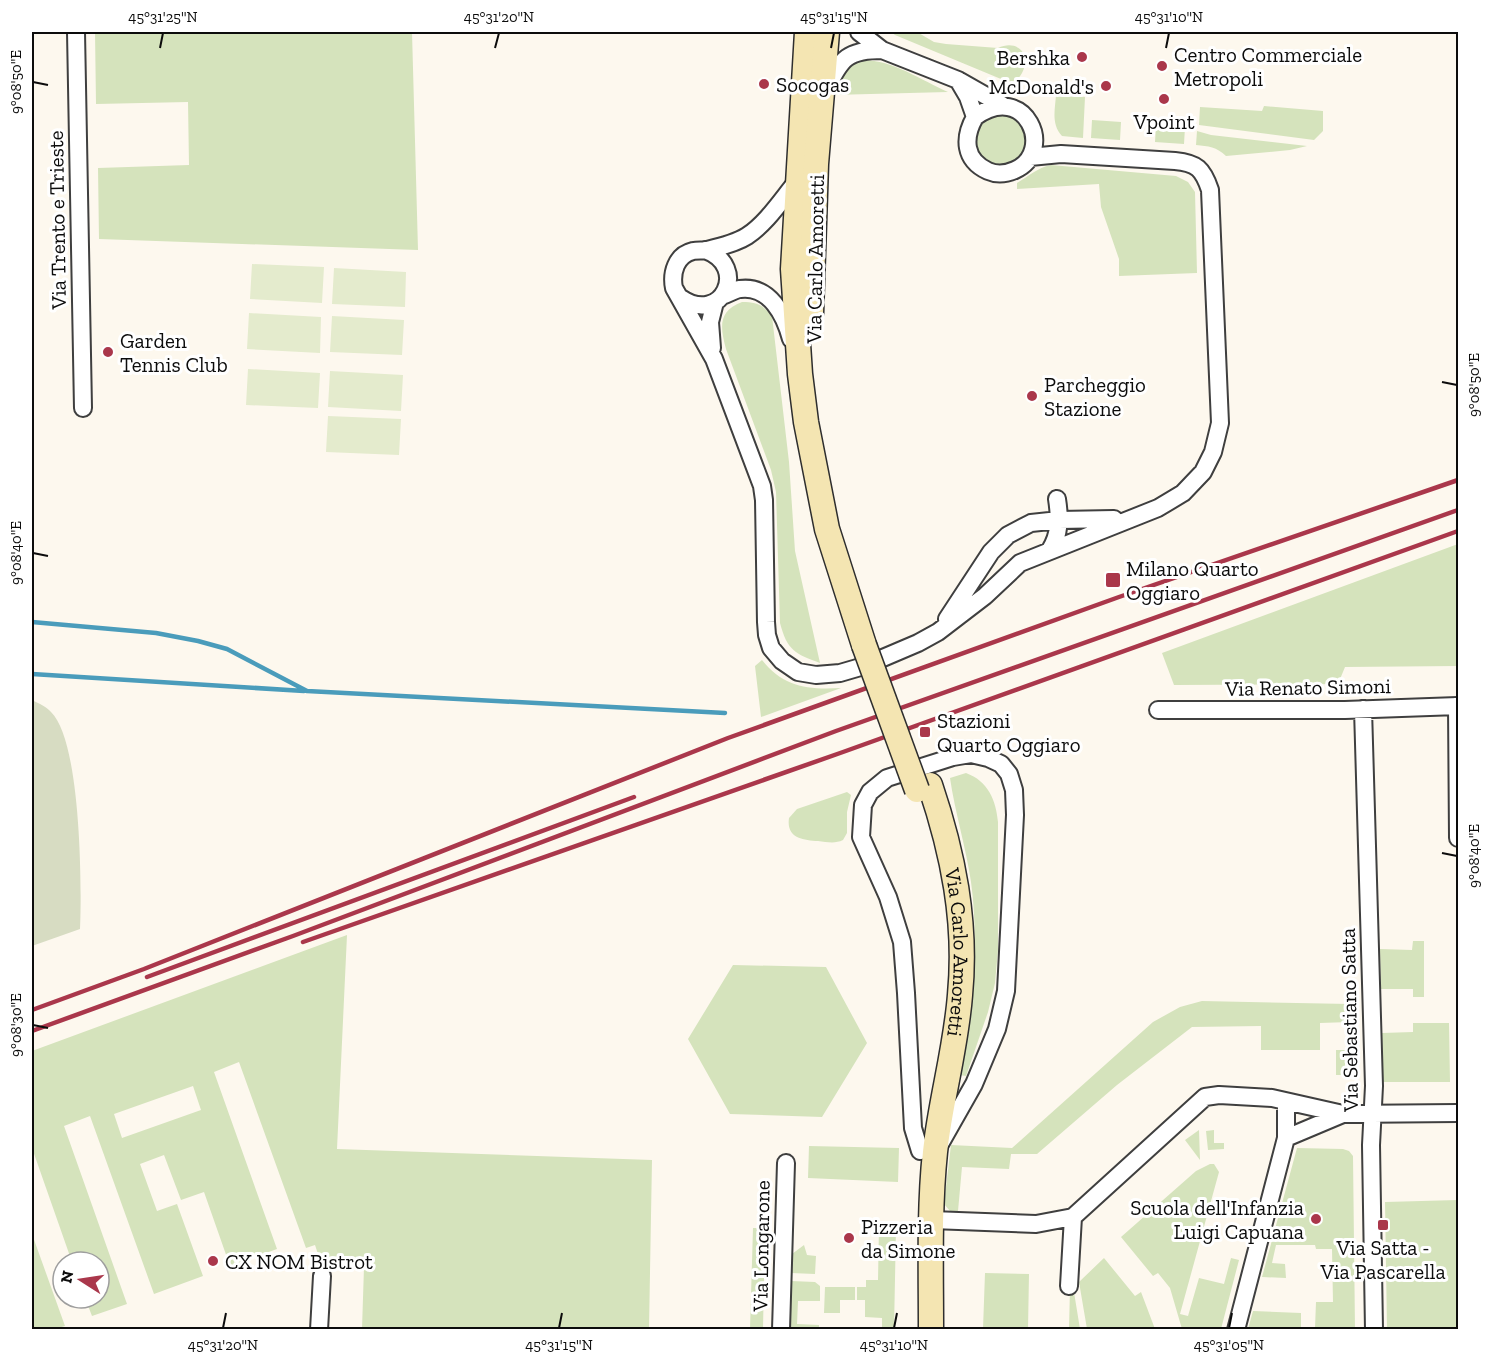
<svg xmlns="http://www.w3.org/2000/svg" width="1490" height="1361" font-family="'Zilla Slab',serif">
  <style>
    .green { fill: #d5e3bc; fill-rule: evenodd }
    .cemetery { fill: #d7dcc2 }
    .pitch { fill: #e4ebcd }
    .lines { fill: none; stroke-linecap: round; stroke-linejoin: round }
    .stream { stroke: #4a9cbb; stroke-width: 4.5 }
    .street-casing { stroke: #3f3f3f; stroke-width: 20 }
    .secondary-casing { stroke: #2e2e2e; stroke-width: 27 }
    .street { stroke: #fff; stroke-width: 16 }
    .secondary { stroke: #f4e5b2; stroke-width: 24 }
    .rail { stroke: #aa374b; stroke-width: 4.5 }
    .secondary-bridge-casing { stroke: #2e2e2e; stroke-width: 27; stroke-linecap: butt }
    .secondary-bridge { stroke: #f4e5b2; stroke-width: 24 }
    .ticks { fill: none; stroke: #0c0c0c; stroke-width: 2 }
    .poi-dot { fill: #aa374b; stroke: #fff; stroke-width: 2 }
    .labels { text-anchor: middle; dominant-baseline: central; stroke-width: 6; stroke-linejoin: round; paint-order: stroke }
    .poi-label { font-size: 21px; fill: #0c0c0c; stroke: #fff; text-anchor: start }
    .street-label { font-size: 21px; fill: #0c0c0c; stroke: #fff }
    .neatline { fill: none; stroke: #0c0c0c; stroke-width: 2 }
    .ticks-label { font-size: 15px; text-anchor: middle; fill: #0c0c0c }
  </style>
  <rect width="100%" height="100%" fill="#fdf8ee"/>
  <path class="green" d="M95,32h317l6,218 -319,-11 -1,-71 91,-3 -1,-63 -92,2z
    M891,32h26l17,10 12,2 52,4c19,-9 34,6 24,25 -2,4 -6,8 -9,11l-118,-49z
    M861,60c30,-1 60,20 87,32l-116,3c2,-16 15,-28 29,-35z
    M1056,95l29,2 -2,41 -21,-2c-11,-12 -7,-26 -6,-41z
    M1264,106l59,5v20l-9,9 -115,-15 1,-18 62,4z
    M974 140a26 26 0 1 1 52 0a26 26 0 1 1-52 0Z
    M1092,120l29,2 -1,18 -29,-2z
    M1156,125l29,2 -1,17 -29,-2z
    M1197,131l14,4 96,11 -17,4 -64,6c-9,-9 -18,-10 -30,-11z
    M1051,165l125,11 12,6 7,10 2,81 -78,3v-17l-18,-52 -2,-23 -82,5v-6c12,-7 20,-15 34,-18z
    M742,302c15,0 21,3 30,14l17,146 6,89 25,112c-25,-9 -33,-13 -40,-40l-4,-131 -5,-22 -45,-121c-6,-22 -8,-38 16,-47z
    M1458,544v122l-113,1 -7,17 -164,1 -12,-32z
    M762,660c21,27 46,30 79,28l-80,29 -6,-51z
    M966,773c22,8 30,27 32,49v128l-3,33 -7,29 -22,64 -7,-1c12,-64 21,-128 12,-193 -5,-35 -16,-69 -21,-104z
    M847,792l4,3 -4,17v21l-4,7c-8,4 -16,2 -25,1 -15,-1 -32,-3 -29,-23l8,-9z
    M347,935l-10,214 315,11 -3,169h-287l2,-62 -8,-6 -41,14 3,-21 -3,-9 -9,3 -67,-186 -25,10 63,177 -47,17 -26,-74 -23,8 -17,-45 -24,9 17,47 20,-7 26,72 -49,18 -64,-178 -26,10 63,178 -35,12 -7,-18h14v-36h-27l-40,-114v-97zM193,1086l8,24 -79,28 -8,-24z
    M1413,941h11v56h-11v-8h-32l-1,-40 32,1z
    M733,965l93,2 41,76 -45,74 -92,-3 -42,-75z
    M1202,1001l148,3v18l-30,1v27h-59v-24l-69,1 -75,58 -80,69h-26l-2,15 -47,-2 -4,44h-8l-6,-7 7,-59 61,3 141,-126 27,-15z
    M1413,1023h36l1,59h-67l-1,-49 31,-1z
    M1336,1050h9v25h-9z
    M1199,1130l1,30 -15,-20z
    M1214,1130v13h10v6l-16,1 -2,-19z
    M809,1146l90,2 -1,34 -90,-4z
    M1297,1148l46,1 6,2 4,5 2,173h-107l5,-18 48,2v15h14l1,-26h17l-1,-53h-16l-1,-4h-39l-4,18 13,1 1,14 -24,-1z
    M1210,1164h4l5,8 -39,142 8,2 11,-38 25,6 7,-26 8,2 -18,69h-39l-12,-41 -12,-15 -5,3 -32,-39 75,-66z
    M1458,1200v129h-71l-2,-127z
    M879,1227l17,1 -2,101h-12v-11l-17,-1v-17h-8v-13h9v-7h12z
    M753,1228h12l-2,101h-13z
    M32,1234l33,92 -10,3h-23z
    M804,1245l3,10 9,1 -1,18 -24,-1 1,-19z
    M1104,1258l31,38 6,-4 14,37h-68l-8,-47z
    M985,1273l44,1 -1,55h-45z
    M791,1281l24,1 5,4v15h-22l-1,23 22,1v4h-29z
    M1073,1286l7,43 -11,1 1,-43z
    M825,1287h30v13h-15v13h-16z"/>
  <path class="cemetery" d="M32,700c6,3 15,7 19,12 30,29 31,174 29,217l-48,17z"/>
  <path class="pitch" d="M252,264l72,3 -2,36 -72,-4z
    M334,268l72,4 -1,35 -73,-3z
    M249,313l72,4 -1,36 -73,-4z
    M332,316l72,4 -2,35 -72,-3z
    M248,369l72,4 -2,35 -72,-3z
    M330,371l73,4 -2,36 -73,-4z
    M328,416l73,3 -2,36 -73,-3z"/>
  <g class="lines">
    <path class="stream" d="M32,622l124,11 42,8 29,8 80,42 418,22
      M32,674l272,17"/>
    <defs>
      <path id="street" d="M76,32l7,376
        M859,32l23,18 76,30 44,25
        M958,80l10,17 7,20c-12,21 -11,43 13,54 9,4 18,3 27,-1 41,-18 11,-90 -40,-53
        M827,88c14,-30 21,-38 55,-38
        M798,180c-16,19 -31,43 -51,56 -11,7 -27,11 -40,14 -4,1 -9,0 -14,1 -17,4 -22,22 -19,37l40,71 48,127 2,14 2,122 1,13 4,13 11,13 16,11 18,3 24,-2 24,-7 54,-23 20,-11 47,-36 35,-33 138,-55 25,-15 20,-21 10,-20 7,-29 -10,-233c-7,-21 -13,-27 -35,-29l-114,-7 -31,3
        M722,296c6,-2 12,-6 18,-7 30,-4 45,27 51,50
        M681,298c41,28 69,-32 24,-48
        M712,348l-2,-26 5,-20
        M1050,550c10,-16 10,-32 7,-51
        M947,619l44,-67 17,-17 23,-12 28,-3 55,-1
        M1457,706l1,132
        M1363,709l11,377 -3,59 3,185
        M1158,710h187l113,-4
        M1286,1138l57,-24
        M920,1151l-7,-23 -7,-135 -4,-51 -14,-45 -27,-60 2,-32 7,-13 17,-14 66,-21 18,-3 17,4 13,6 8,10 5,16 1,25 -9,176 -9,38 -23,55 -34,60
        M932,1220l104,4 37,-7 132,-120 14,-2 53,3 71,16 115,-1
        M1069,1286l4,-69
        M319,1330l3,-54
        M781,1330l5,-167
        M1236,1330l50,-192v-36"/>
      <g id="secondary">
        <path d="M807,32l-14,237 7,105 6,48 21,107 37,116"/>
        <path d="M811,313l5,-149 11,-132"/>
        <path id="s1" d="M930,785c23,68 37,137 30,210 -4,53 -19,104 -25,157 -6,58 -4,119 -4,178"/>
      </g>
    </defs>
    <use href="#street" class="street-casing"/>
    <use href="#secondary" class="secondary-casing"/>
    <use href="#street" class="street"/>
    <use href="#secondary" class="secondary"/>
    <path class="rail" d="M303,942l540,-190 615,-221
      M147,977l487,-180
      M32,1010l112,-41 584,-231 391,-141 339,-117
      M32,1031l261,-95 543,-205 622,-221"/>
    <defs>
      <path id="secondary-bridge" d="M864,645l53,145"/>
    </defs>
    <use href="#secondary-bridge" class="secondary-bridge-casing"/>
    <use href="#secondary-bridge" class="secondary-bridge"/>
  </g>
  <path class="ticks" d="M160,48l3,-15M495,48l4,-15M831,48l3,-15M1166,48l3,-15M33,82l15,3M1442,382l15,3M33,553l15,3M1442,853l15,3M33,1025l15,3M223,1328l3,-15M559,1328l3,-15M894,1328l3,-15M1229,1328l3,-15"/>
  <g class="poi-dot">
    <circle cx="1082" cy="57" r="6"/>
    <circle cx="1162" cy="66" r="6"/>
    <circle cx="764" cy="84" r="6"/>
    <circle cx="1106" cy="86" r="6"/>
    <circle cx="1164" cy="99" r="6"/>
    <circle cx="108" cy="352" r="6"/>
    <circle cx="1032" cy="396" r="6"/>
    <rect x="1105" y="572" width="16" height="16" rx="3"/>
    <rect x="919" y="726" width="12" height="12" rx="3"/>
    <circle cx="1316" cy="1219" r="6"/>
    <rect x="1377" y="1219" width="12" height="12" rx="3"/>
    <circle cx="849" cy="1238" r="6"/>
    <circle cx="213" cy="1261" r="6"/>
  </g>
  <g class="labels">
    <g class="poi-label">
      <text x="1174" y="54">Centro Commerciale<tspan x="1174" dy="24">Metropoli</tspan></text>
      <text x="1070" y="57" text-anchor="end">Bershka</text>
      <text x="776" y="84">Socogas</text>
      <text x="1094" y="86" text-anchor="end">McDonald's</text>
      <text x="1164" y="121" text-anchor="middle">Vpoint</text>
      <text x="120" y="340">Garden<tspan x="120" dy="24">Tennis Club</tspan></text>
      <text x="1044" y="384">Parcheggio<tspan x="1044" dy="24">Stazione</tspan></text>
      <text x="1126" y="568">Milano Quarto<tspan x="1126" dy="24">Oggiaro</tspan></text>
      <text x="937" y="720">Stazioni<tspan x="937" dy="24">Quarto Oggiaro</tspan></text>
      <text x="1304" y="1207" text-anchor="end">Scuola dell'Infanzia<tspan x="1304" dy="24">Luigi Capuana</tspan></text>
      <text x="861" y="1226">Pizzeria<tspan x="861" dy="24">da Simone</tspan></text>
      <text x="1383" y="1247" text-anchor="middle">Via Satta -<tspan x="1383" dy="24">Via Pascarella</tspan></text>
      <text x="225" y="1261">CX NOM Bistrot</text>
    </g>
    <g class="street-label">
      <text transform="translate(57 220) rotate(-91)">Via Trento e Trieste</text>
      <text transform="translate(815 259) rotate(-89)">Via Carlo Amoretti</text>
      <text transform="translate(1308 687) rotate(-1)">Via Renato Simoni</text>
      <text stroke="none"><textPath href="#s1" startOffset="171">Via Carlo Amoretti</textPath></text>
      <text transform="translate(1349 1020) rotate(-91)">Via Sebastiano Satta</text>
      <text transform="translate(761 1246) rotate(-89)">Via Longarone</text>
    </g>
  </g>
  <rect width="1490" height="1361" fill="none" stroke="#ffffff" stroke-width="66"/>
  <g transform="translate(81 1280) rotate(282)"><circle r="28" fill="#ffffff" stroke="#9e9e9e" stroke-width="1.5"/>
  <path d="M0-4.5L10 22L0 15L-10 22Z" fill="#aa374b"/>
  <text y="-9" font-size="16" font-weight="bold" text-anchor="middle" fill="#0c0c0c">N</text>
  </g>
  <rect x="33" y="33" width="1424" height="1295" class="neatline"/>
  <g class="ticks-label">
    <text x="163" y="22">45°31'25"N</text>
    <text x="499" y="22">45°31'20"N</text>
    <text x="834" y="22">45°31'15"N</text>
    <text x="1169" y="22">45°31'10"N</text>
    <text transform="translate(16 82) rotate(-90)" y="5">9°08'50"E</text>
    <text transform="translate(1474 385) rotate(-90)" y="5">9°08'50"E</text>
    <text transform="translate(16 553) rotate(-90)" y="5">9°08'40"E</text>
    <text transform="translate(1474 856) rotate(-90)" y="5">9°08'40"E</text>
    <text transform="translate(16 1025) rotate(-90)" y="5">9°08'30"E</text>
    <text x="223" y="1350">45°31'20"N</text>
    <text x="559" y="1350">45°31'15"N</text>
    <text x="894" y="1350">45°31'10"N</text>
    <text x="1229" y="1350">45°31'05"N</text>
  </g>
</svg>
